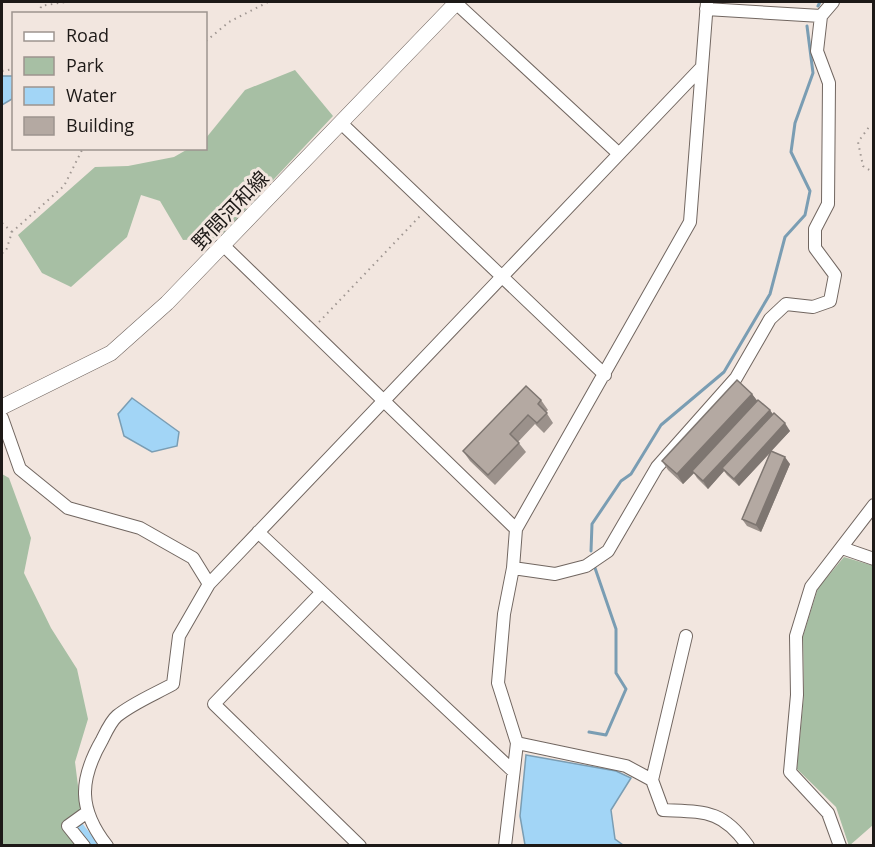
<svg xmlns="http://www.w3.org/2000/svg" width="875" height="847" font-family="'Open Sans','Noto Sans JP',sans-serif">
  <style>
    .green { fill: #a7bfa4 }
    .water { fill: #a2d5f6; stroke: #7a9db3; stroke-width: 1.5 }
    .lines { fill: none; stroke-linecap: round; stroke-linejoin: round }
    .stream { stroke: #7a9db3; stroke-width: 3 }
    .canal { stroke: #a2d5f6; stroke-width: 10 }
    .minor-casing { stroke: #716660; stroke-width: 14 }
    .major-casing { stroke: #716660; stroke-width: 16 }
    .path { stroke: #9f9691; stroke-width: 2; stroke-dasharray: 1.5 4.5; stroke-linecap: butt }
    .minor { stroke: #fff; stroke-width: 12 }
    .major { stroke: #fff; stroke-width: 15 }
    .wall { fill: #9b918b }
    .shaded-wall { fill: #7e7671 }
    .building { fill: #b4a9a2; stroke: #7e7671; stroke-width: 1.5 }
    .labels { text-anchor: middle; dominant-baseline: central; stroke-width: 6; stroke-linejoin: round; paint-order: stroke }
    .street-label { font-size: 20px; fill: #1d1917; stroke: #f2e6df }
  </style>
  <rect width="100%" height="100%" fill="#f2e6df"/>
  <path class="green" d="M295,70l38,46 -114,122 -36,2 -23,-39 -19,-6 -14,42 -56,50 -29,-14 -24,-38 77,-68 33,-1 46,-9 14,-8 18,-1v-10l39,-48z
    M2,474l7,4 22,60 -7,35 27,55 26,41 11,50 -13,43 6,48 -18,18 14,17h-75z
    M844,557l30,9 -1,259 -24,21 -13,-39 -39,-38 7,-75 -1,-58 15,-48z"/>
  <path class="water" d="M2,76h11l-1,23 -10,6z
    M132,398l47,34 -2,14 -25,6 -28,-16 -6,-22z
    M526,755l90,16 15,7 -20,32 4,29 8,6h-98l-5,-29z"/>
  <g class="lines">
    <path class="stream" d="M818,6l2,-4
      M591,551l1,-27 29,-43 10,-7 30,-49 63,-53 46,-78 15,-57 20,-22 5,-24 -19,-39 4,-29 18,-50 -6,-47
      M589,732l17,3 20,-46 -10,-16v-44l-21,-61"/>
    <path class="canal" d="M78,826l16,20"/>
    <defs>
      <path id="minor" d="M456,3l162,150
        M706,9l115,7
        M341,123l264,252
        M224,246l292,283
        M2,418l18,51 48,39 72,20 53,30 16,26
        M258,532l255,239
        M842,548l32,11
        M513,568l42,6 31,-8 22,-15 49,-84 79,-89 34,-59 16,-15 27,3 17,-6 5,-26 -20,-27v-19l13,-25 1,-121 -12,-32 4,-35 12,-14
        M321,593l-107,111 146,142
        M686,636l-34,144 11,30c41,2 59,-1 85,36
        M517,743l109,23 26,14
        M84,846l-16,-20 18,-13
        M107,846c-29,-37 -28,-66 -5,-106 4,-8 9,-19 15,-24 16,-13 38,-22 56,-32l6,-48 30,-52 492,-516
        M505,846l12,-103 -19,-60 6,-69 9,-46 3,-39 174,-307 17,-220
        M840,846l-12,-33 -38,-41 7,-77 -1,-59 15,-49 63,-82"/>
      <path id="major" d="M2,407l109,-54 56,-50 290,-301"/>
    </defs>
    <use href="#minor" class="minor-casing"/>
    <use href="#major" class="major-casing"/>
    <path class="path" d="M40,14l1,-8 24,-4
      M206,41l23,-19 39,-20
      M2,71l12,-2
      M874,127h-5l-11,15 5,24 11,7
      M2,223l10,9
      M2,253l4,-2 6,-19 52,-46 19,-38
      M319,322l101,-106"/>
    <use href="#minor" class="minor"/>
    <use href="#major" class="major"/>
  </g>
  <path class="wall" d="M752,394l5,7 33,30 -19,20 19,13 -29,68 -14,-6 -5,-7 28,-66 -31,33 -12,-11 -3,-4 -16,18 -11,-11 -3,-5 -11,11 -15,-14 -6,-9z
    M541,400l7,10 -2,2 7,11 -9,10 -9,-9 -17,18 8,10 -31,33 -25,-24 -7,-10z"/>
  <path class="shaded-wall" d="M752,394l7,9 -67,68 2,2 -11,11 -6,-10z
    M770,410l5,7 -53,51 2,3 -16,18 -5,-8z
    M785,423l5,8 -51,55 -5,-7z
    M785,457l5,7 -29,68 -5,-7z"/>
  <path class="building" d="M737,380l15,14 -75,80 -15,-13z
    M526,386l15,14 -3,4 9,9 -10,10 -9,-8 -18,19 9,9 -31,32 -25,-24z
    M758,400l12,10 -67,71 -11,-10z
    M774,413l11,10 -51,56 -12,-11z
    M771,451l14,6 -29,68 -14,-6z"/>
  <g class="labels">
    <g class="street-label">
      <text transform="translate(230 210) rotate(-46)">野間河和線</text>
    </g>
  </g>
  <rect width="875" height="847" fill="none" stroke="#1d1917" stroke-width="6"/>
  <rect x="12" y="12" width="195" height="138" fill="#f2e6df" stroke="#9d948f" stroke-width="1.5"/>
  <rect x="24" y="32" width="30" height="9" fill="#ffffff" stroke="#9d948f" stroke-width="1.5"/>
  <text x="66" y="42" font-size="18" fill="#1d1917">Road</text>
  <rect x="24" y="57" width="30" height="18" fill="#a7bfa4" stroke="#9d948f" stroke-width="1.5"/>
  <text x="66" y="72" font-size="18" fill="#1d1917">Park</text>
  <rect x="24" y="87" width="30" height="18" fill="#a2d5f6" stroke="#9d948f" stroke-width="1.5"/>
  <text x="66" y="102" font-size="18" fill="#1d1917">Water</text>
  <rect x="24" y="117" width="30" height="18" fill="#b4a9a2" stroke="#9d948f" stroke-width="1.5"/>
  <text x="66" y="132" font-size="18" fill="#1d1917">Building</text>
</svg>
